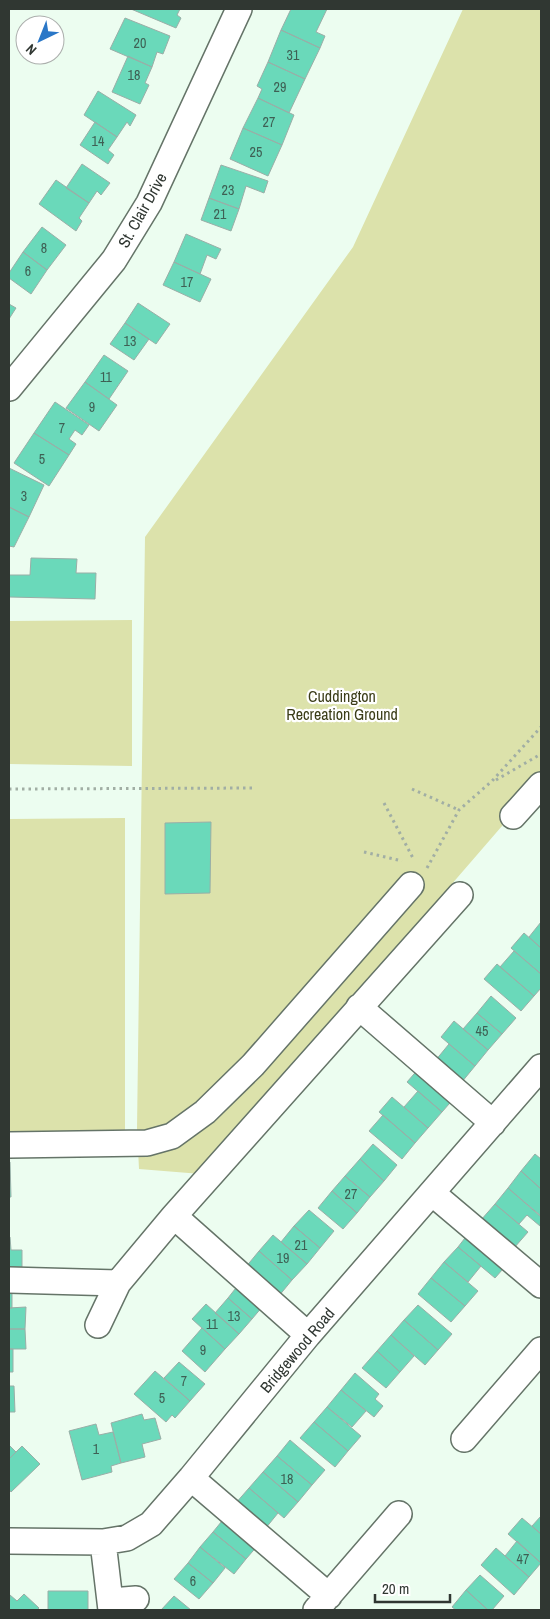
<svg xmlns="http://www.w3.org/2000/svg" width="550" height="1619" font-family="'Archivo Narrow',sans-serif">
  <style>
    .green { fill: #dce2ab }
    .building { fill: #6ad9ba; stroke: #9aaea7 }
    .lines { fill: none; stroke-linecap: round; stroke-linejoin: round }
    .minor-casing { stroke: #657468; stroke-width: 28 }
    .path { stroke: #a1aea4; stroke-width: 3; stroke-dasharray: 2.5 4; stroke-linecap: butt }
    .minor { stroke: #fff; stroke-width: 25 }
    .labels { text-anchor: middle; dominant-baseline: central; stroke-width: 4.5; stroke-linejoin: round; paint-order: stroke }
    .number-label { font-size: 14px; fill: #3e6054 }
    .street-label { font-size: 16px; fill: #303732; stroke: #fff }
    .park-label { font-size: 16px; fill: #3b3d18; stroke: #fff }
  </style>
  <rect width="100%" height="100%" fill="#ecfdf0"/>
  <path class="green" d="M463,9h78v772l-340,393 -62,-5 -2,-40 8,-592 208,-290z
    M132,620v146l-123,-2v-143z
    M125,818v318h-116v-317z"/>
  <path class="building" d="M131,9h49l-3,6 4,3 -5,10z
    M291,9h36l-11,23 9,4 -5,12 -39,-18z
    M125,18l45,18 -7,18 -6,-2 -5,15 -42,-18z
    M281,30l39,18 -15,31 -37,-17z
    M128,56l24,11 -7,16 4,2 -9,19 -28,-12z
    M268,62l37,17 -16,34 -31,-15 4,-9 -5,-3z
    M98,91l38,24 -6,11 -3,-4 -10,15 -33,-22z
    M258,98l36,17 -12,30 -39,-17z
    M95,122l22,15 -9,13 6,5 -6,9 -28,-19z
    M243,128l39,17 -14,31 -38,-17z
    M82,164l28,19 -9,12 -4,-4 -8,12 -23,-15z
    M221,165l47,16 -4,12 -18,-7 -7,23 -30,-11z
    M56,180l33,23 -10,15 3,3 -6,10 -37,-27z
    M209,198l30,11 -8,22 -30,-11z
    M42,227l24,18 -19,25 -24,-18z
    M186,234l35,15 -5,10 -9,-4 -7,19 -26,-12z
    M23,252l24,18 -16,24 -22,-16v-5z
    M174,262l37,17 -11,23 -37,-17z
    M138,303l32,21 -14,20 -31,-21z
    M9,304l7,4 -7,11z
    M125,323l24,16 -15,21 -24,-16z
    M104,355l24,16 -19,28 -24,-17z
    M85,382l32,23 -18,26 -33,-23z
    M55,402l34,23 -7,10 -7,-5 -6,9 7,5 -7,11 -35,-22z
    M34,433l35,22 -20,31 -35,-23z
    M9,468l35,17 -15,32 -20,-10z
    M9,507l20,10 -15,30 -5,-1z
    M31,558l46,1 -1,14h20l-1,26 -86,-2v-22h21z
    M211,822l-1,71 -45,1v-71z
    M541,922v26l-12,-11z
    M524,933l17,15v26l-30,-26z
    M514,951l27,23v14l-7,8 -34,-29z
    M497,964l37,32 -13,15 -37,-32z
    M491,996l25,22 -14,16 -25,-21z
    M477,1013l25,21 -14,16 -25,-21z
    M454,1021l34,29 -13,16 -34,-29z
    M449,1044l26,22 -14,17 -26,-22z
    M421,1066l35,30 -14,16 -35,-30z
    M418,1091l24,21 -14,16 -24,-21z
    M392,1097l36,31 -13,15 -36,-31z
    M383,1115l32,28 -13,16 -33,-28z
    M373,1144l24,21 -13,16 -24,-22z
    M535,1154l6,5v30l-20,-18z
    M360,1159l24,22 -14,16 -25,-21z
    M9,1162h1l1,35h-2z
    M521,1171l20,18v27l-33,-28z
    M345,1176l25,21 -13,16 -25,-22z
    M508,1188l33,29 -1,9 -13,-11 -8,9 -24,-20z
    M332,1191l25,22 -14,16 -25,-21z
    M495,1204l33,28 -14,16 -33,-28z
    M309,1210l25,21 -14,17 -26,-22z
    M294,1226l26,22 -13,16 -26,-22z
    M472,1229l38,32 -15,17 -37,-31z
    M273,1235l34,29 -15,16 -33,-29z
    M9,1237h1l1,13h11v17h-13z
    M458,1247l23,19 -13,16 -24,-20z
    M259,1251l33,29 -14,17 -33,-29z
    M444,1262l34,29 -13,15 -34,-28z
    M431,1278l34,28 -14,16 -33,-28z
    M243,1279l25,21 -16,19 -24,-21z
    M9,1287l3,1v20h-3z
    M228,1298l24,21 -13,15 -24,-21z
    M206,1304l33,30 -14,15 -33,-30z
    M418,1305l34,29 -14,16 -34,-30z
    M26,1307l-1,22h-16v-21z
    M404,1320l34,30 -13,15 -34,-30z
    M202,1328l23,21 -20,23 -23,-21z
    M9,1329h16l1,20h-17z
    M391,1335l23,21 -14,16 -23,-21z
    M9,1349h4v23h-4z
    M377,1351l23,21 -14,16 -24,-20z
    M179,1362l26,22 -15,17 -26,-23z
    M155,1371l35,30 -15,17 -3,-3 -6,7 -32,-28z
    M355,1373l24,21 -4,5 8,7 -9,11 -33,-27z
    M9,1386h5l1,26h-6z
    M341,1390l25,21 -14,16 -25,-20z
    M327,1407l34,29 -13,15 -34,-29z
    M142,1414l2,6 11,-2 6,21 -19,5 3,13 -24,6 -10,-40z
    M314,1422l34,29 -13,16 -35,-29z
    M96,1424l3,11 14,-3 8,31 -10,3 1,6 -30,8 -13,-49z
    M290,1440l35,30 -13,15 -35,-29z
    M9,1445l7,7 -7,7z
    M22,1446l18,18 -29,28 -2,-3v-30z
    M277,1456l35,29 -14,17 -35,-30z
    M263,1472l35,30 -14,16 -35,-30z
    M249,1488l29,25 -13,16 -30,-25z
    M226,1516l33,28 -13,15 -33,-27z
    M541,1516v18l-9,-8z
    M522,1518l19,16v29l-33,-29z
    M213,1532l33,27 -12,15 -34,-27z
    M517,1541l24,22 -12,14 -24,-21z
    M200,1547l25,21 -12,15 -25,-20z
    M496,1548l33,29 -15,18 -33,-30z
    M188,1563l25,20 -14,16 -25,-20z
    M480,1575l24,21 -12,14h-4l-22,-20z
    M466,1590l22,20h-32l-4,-3z
    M48,1591h40v19h-40z
    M24,1594l15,14 -2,2h-28l1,-15 7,6z
    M174,1596l17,14h-30z"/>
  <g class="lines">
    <defs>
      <path id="minor" d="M9,388l105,-128 35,-57 90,-194
        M513,816l28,-31
        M359,1007l134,116
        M9,1145l138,-2 25,-7 33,-24 48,-47 158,-180
        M432,1193l109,92
        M174,1216l134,119
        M9,1280l109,3
        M98,1325l20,-42 56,-67 286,-321
        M464,1439l77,-89
        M191,1478l138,118
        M9,1541l94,1 24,-4 24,-14 40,-46 117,-143 233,-268
        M103,1542l8,68
        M111,1601l25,-2
        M316,1610l83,-96"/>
    </defs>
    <use href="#minor" class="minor-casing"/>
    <path class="path" d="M496,780l45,-26
      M9,789l246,-1
      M412,789l47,21
      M384,803l30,57
      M364,852l38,9
      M427,868l32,-58 33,-29 49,-54"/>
    <use href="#minor" class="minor"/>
  </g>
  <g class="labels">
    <g class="number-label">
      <text x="140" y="43">20</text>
      <text x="293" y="55">31</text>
      <text x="134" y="75">18</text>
      <text x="280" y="87">29</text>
      <text x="269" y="122">27</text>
      <text x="98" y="141">14</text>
      <text x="256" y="152">25</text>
      <text x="228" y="190">23</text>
      <text x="220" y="214">21</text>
      <text x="44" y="248">8</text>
      <text x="28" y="271">6</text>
      <text x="187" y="282">17</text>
      <text x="130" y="341">13</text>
      <text x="106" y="377">11</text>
      <text x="92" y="407">9</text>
      <text x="62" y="428">7</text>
      <text x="42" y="459">5</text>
      <text x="24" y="496">3</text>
      <text x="482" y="1031">45</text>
      <text x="351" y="1194">27</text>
      <text x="301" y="1245">21</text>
      <text x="283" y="1258">19</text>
      <text x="234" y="1316">13</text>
      <text x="212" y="1324">11</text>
      <text x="203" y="1350">9</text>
      <text x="184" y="1381">7</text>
      <text x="162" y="1398">5</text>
      <text x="96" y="1449">1</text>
      <text x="287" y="1479">18</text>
      <text x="523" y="1559">47</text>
      <text x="193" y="1581">6</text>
    </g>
    <g class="street-label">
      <text transform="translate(142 210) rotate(-61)">St. Clair Drive</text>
      <text transform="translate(297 1350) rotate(-50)">Bridgewood Road</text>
    </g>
    <g class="park-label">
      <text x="342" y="696">Cuddington<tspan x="342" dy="18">Recreation Ground</tspan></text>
    </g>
  </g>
  <rect width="550" height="1619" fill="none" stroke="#303732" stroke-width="20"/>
  <g transform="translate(40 40) rotate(223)"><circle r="24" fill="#ffffff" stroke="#acafad"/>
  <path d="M0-4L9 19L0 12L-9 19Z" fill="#2a77c7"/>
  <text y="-8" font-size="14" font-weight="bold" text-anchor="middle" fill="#303732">N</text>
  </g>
  <path d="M375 1594v8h75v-8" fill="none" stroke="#303732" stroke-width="2.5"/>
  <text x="382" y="1594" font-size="15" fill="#303732" stroke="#ffffff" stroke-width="4" paint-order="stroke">20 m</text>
</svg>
